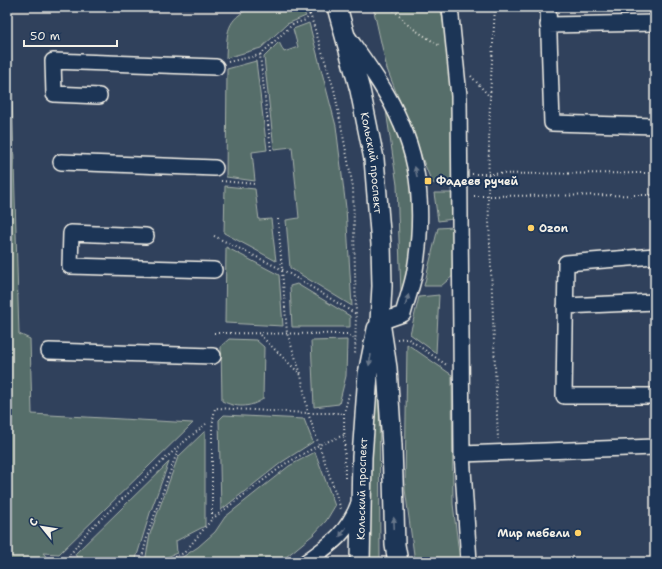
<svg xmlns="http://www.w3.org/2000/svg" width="662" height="569" font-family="'Shantell Sans',sans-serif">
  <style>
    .green { fill: #576e6a; stroke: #a6b0a9 }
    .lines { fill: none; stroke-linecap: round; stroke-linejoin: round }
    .minor-casing { stroke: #f4f1e8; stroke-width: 18 }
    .major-casing { stroke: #f4f1e8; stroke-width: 22 }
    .path { stroke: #f4f1e8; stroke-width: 2; stroke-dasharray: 1 3; stroke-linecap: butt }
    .minor { stroke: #1d3557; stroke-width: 15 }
    .major { stroke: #1d3557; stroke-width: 19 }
    .oneway { fill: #68778a }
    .poi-dot { fill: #ffd166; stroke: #1d3557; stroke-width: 1.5 }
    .labels { text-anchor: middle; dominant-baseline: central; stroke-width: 4; stroke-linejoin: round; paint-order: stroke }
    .street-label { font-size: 11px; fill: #f4f1e8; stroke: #1d3557 }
    .poi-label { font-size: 11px; font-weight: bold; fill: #f4f1e8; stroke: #1d3557; text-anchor: start }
  </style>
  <rect width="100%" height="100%" fill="#30415c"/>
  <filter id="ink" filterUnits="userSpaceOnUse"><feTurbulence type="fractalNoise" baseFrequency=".025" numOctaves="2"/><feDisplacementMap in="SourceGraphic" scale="8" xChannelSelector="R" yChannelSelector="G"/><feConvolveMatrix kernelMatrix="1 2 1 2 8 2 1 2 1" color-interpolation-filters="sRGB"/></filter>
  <g filter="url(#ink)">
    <path class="green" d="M252,7h49l5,9 -19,8 -26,24 -35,10c1,-27 0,-38 26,-51z
      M373,7h67c14,58 12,118 13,177l-21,-1 -45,-114z
      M7,23l3,4 9,307 11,5 2,75 161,9 -134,131 -16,-1 8,9h-44z
      M309,23l27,103 10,82 6,98 -62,-38 -4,-48 13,-2 -7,-71 -18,2 -10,-92 15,-15 5,10 14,-5 -5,-18z
      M256,61l11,89 -15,2 3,29 -29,-4 1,-108z
      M385,103l20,45 5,27 5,61 -5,26 -9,31 -4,-108z
      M225,186l30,3 4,31 12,-1 5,42 -52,-28z
      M434,193h19v26l-15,2z
      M454,227l1,47 -14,12h-17l14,-58z
      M226,247l53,28 4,51 -58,-3z
      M297,284l53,32v11h-58l-2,-41z
      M439,295l-3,58 -26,-19 9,-37z
      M229,339l27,1 8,7 -1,52c-13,9 -27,9 -41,2l-1,-55z
      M347,340l-1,36 -7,28 -25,3 -3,-66z
      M407,344l45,31 1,129 7,58h-45l-10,-73z
      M379,352l1,210h-11l2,-147z
      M224,415l80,4 9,23 -31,20 -61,48 -2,-90z
      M205,431v95l-29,15 1,12 -23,9h-9l5,-28 28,-77z
      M315,452l20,54 -9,15 -12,13 -34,28h-105l23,-15 17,-15 10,-15 64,-51z
      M169,462l-19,51 -15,49h-56l-4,-8z"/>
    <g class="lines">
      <defs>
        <path id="minor" d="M450,7l9,89 3,358 7,108
          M548,7l4,116 103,3
          M548,25l107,-2
          M348,37c19,27 40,55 53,86 21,46 22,98 14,147 -2,14 -8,29 -12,44l-23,8
          M99,96l-45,-2 -1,-33 163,6
          M61,162l154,6
          M146,236l-75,-3 -1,33 144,4
          M655,256l-89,7 -2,133h91
          M565,306l90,-4
          M49,351l164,5
          M462,454l193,-7
          M306,562c25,-18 42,-29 53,-59"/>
        <g id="major">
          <path id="s1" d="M337,7l23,83 14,69 7,85 1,42 -2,36 7,46 5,78 3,99 3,17"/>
          <path id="s2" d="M360,562l2,-105 6,-83 9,-45"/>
        </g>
      </defs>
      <use href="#minor" class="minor-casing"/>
      <use href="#major" class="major-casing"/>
      <path class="path" d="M304,7l6,7 11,-7
        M391,7l18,19 31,20
        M495,7l-5,90 -2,99 10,243
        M310,14l24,75 19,98 3,127 -1,42
        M228,62l32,-7
        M471,76l19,21
        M271,150l-11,-95 33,-31 13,-4 4,-6
        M472,174l183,-1
        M221,181l34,3
        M474,196l181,-1
        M278,219l9,114 14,41
        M214,236l69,34 73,44
        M214,333l134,1 7,5
        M260,335l41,40 7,38 33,96
        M397,339l10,-1 41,28
        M345,478l-1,-65 6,-22
        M212,519l73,-55 34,-19 25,-10
        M70,562l-1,-6 19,-25 92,-86 26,-21
        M141,562l7,-29 31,-86
        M163,562l21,-9 28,-34v-92l3,-19 93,5h36"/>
      <use href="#minor" class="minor"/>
      <use href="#major" class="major"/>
    </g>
    <defs><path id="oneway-solid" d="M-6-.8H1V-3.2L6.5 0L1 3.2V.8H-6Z"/></defs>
    <g class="oneway">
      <use href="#oneway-solid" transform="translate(416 172) rotate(-102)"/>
      <use href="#oneway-solid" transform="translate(407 300) rotate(-74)"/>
      <use href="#oneway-solid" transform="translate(370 360) rotate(100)"/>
      <use href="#oneway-solid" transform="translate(394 523) rotate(-93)"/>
      <use href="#oneway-solid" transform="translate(343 532) rotate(125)"/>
    </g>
  </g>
  <g class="poi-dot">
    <rect x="424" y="177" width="8" height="8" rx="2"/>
    <circle cx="531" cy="228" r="4"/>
    <circle cx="578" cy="533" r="4"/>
  </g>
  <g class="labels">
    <g class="street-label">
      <text stroke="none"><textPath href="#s1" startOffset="160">Кольский проспект</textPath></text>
      <text stroke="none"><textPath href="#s2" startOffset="73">Кольский проспект</textPath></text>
    </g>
    <g class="poi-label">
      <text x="436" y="181">Фадеев ручей</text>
      <text x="539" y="228">Ozon</text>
      <text x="570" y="533" text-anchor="end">Мир мебели</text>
    </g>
  </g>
  <rect width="662" height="569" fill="none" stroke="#1d3557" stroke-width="24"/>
  <rect x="12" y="12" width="638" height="545" fill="none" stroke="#f4f1e8" stroke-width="1.5" filter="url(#ink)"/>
  <g transform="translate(42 527) rotate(300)" stroke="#1d3557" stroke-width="3" paint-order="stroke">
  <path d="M0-3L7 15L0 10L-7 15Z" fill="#f4f1e8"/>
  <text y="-6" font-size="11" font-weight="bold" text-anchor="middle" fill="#f4f1e8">С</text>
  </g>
  <path d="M24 40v6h93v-6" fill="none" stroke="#f4f1e8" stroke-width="2"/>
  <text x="30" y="40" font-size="12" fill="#f4f1e8" stroke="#1d3557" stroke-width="3" paint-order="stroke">50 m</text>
</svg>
